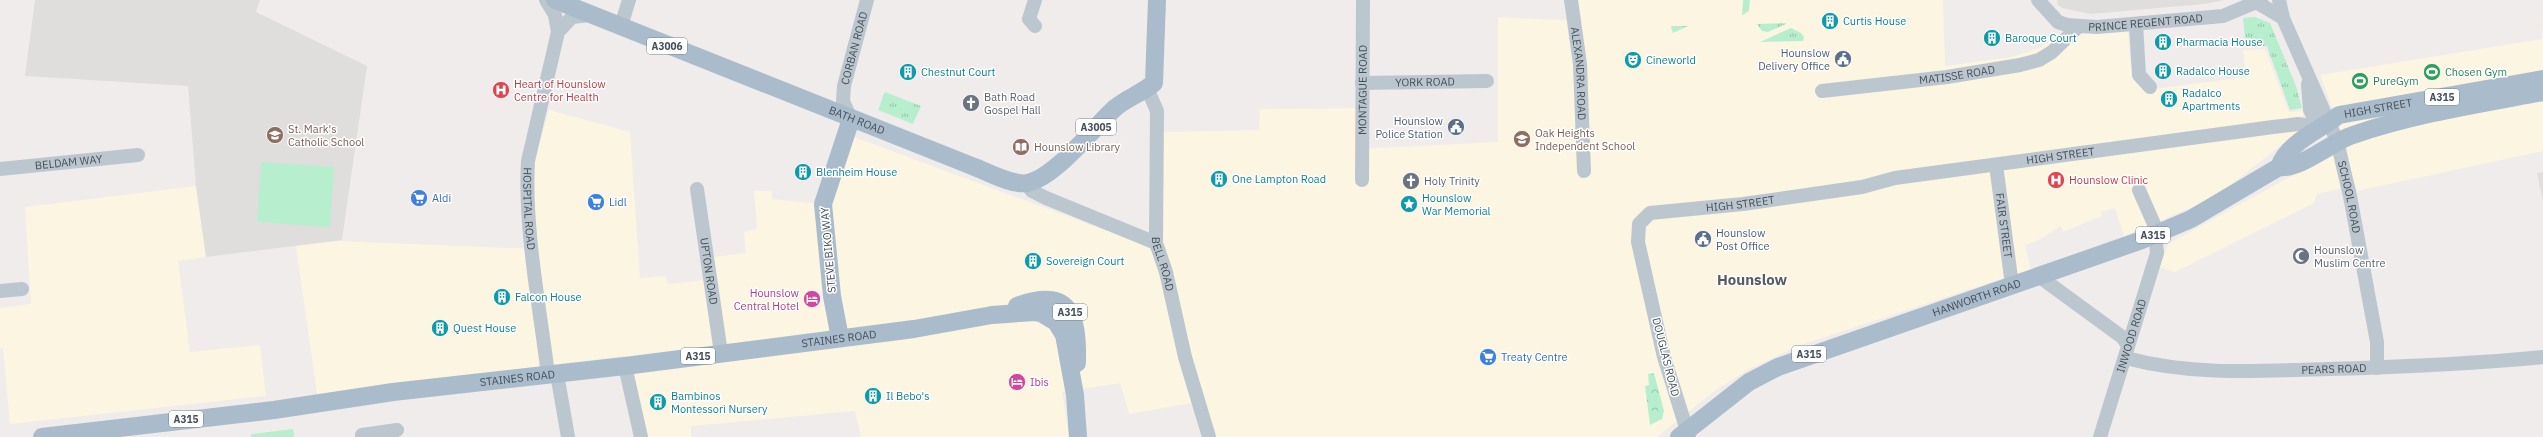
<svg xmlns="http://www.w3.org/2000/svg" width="2543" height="437" font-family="'IBM Plex Sans',sans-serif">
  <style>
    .commercial { fill: #fcf5e2 }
    .education { fill: #e0dddd }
    .grass { fill: url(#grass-tufts) }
    .forest { fill: url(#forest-crowns) }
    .pitch { fill: #b7efce }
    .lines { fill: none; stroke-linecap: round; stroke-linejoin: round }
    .minor { stroke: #bcc6cf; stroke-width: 14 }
    .major { stroke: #abc; stroke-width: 18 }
    .labels { text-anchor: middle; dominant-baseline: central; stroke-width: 3; stroke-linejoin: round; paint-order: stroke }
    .shield { fill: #fff; stroke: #7c848c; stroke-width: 1 }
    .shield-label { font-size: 10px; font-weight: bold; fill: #444f5a }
    .culture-label { font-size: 11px; fill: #0d838f; stroke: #fff; text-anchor: start }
    .street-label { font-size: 11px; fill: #444f5a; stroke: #fff }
    .service-label { font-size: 11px; fill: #4e5e75; stroke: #fff; text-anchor: end }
    .leisure-label { font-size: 11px; fill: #27864d; stroke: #fff; text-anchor: start }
    .health-label { font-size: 11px; fill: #be3a42; stroke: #fff; text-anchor: start }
    .worship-label { font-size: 11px; fill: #5b616d; stroke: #fff; text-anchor: start }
    .education-label { font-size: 11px; fill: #785e54; stroke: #fff; text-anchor: start }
    .shop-label { font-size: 11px; fill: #366cbe; stroke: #fff; text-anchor: start }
    .hotel-label { font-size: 11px; fill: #b23c85; stroke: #fff; text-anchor: end }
    .district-label { font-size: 15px; font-weight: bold; fill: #585c61; stroke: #fff }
  </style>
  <defs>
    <pattern id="grass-tufts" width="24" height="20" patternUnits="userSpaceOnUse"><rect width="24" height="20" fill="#b7efce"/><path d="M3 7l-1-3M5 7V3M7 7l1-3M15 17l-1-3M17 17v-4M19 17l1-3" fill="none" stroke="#96c4aa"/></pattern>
    <pattern id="forest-crowns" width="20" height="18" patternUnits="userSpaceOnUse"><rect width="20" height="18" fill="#b7efce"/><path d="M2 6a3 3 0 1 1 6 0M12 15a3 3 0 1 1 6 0" fill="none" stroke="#96c4aa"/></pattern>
  </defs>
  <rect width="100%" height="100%" fill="#efeceb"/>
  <path class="commercial" d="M1575,0h368l2,66 67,-9 27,-9 18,-13 71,-3 2,29 7,20 10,9 99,-13 -3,-27 22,-1 24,63 15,-1 -6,21 -70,55 -21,14 -83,35 -9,-28 -14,4 1,4 -39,16 -2,-6 -24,15 -12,4 6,24 -233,77 -49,23 -33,21 -59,47h-456l-9,-34 -63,11 -9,-31 -58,9 7,45h-208l-6,-26 -164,15v11h-46l-21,-81 -307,38 -21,-148 42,-5 200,8 -6,-79 17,-60 81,22 10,146 26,-2 2,8 47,-5 -3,-22 34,-4 -2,-21 13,-3 -3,-38h18v8l39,4 20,-2 23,-64 286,106 12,7 10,-118 97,-2 1,-21 96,-1 1,41 141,-7v-125l81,4z
    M2543,15v136l-186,40 -1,-6 -39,9 -3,9 -139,69 -16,-5 9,-23 127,-70 53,-25 -28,-74 222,-36z
    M196,186l10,71 -28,4 12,91 70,-7 6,51 -256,28 -7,-76h-3v-40l31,-4 -6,-97z"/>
  <path class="education" d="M35,0h225l-4,12 111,54 -25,174 -136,17 -10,-71 -8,-100 -163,-10z
    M2058,0h166l-20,4 -114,10 -28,-6 -5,-4z
    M2543,172v29l-6,-28z"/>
  <path class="grass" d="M1743,0h7l-1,11 -7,4z
    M2255,17l15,6 26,63 6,22 -12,2 -23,-64 -21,1 -3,-29z
    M1757,24l29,-1v1l-18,8 -6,-1z
    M1688,26l-15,7 -2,-6 1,-1z
    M1791,28l10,5 3,4 -1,4 -43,1z
    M885,92l36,14 -8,18 -35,-14z"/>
  <path class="forest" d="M1654,373l10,38 -2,8 -12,6 -5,-39 4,-1 -1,-11z"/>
  <path class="pitch" d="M261,162l73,5 -4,60 -73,-5z
    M293,429l1,8h-43v-3z"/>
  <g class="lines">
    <g class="minor">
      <path id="s1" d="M546,0l9,15 3,17 -30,129c-4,68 12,147 20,214"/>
      <path id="s2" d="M1571,0l9,64 4,107"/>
      <path id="s3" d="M2038,0l20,22 9,3 30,2 126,-11 38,-16"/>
      <path id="s4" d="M2279,0l4,18 54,123 13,55 27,146v26"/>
      <path d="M2256,2l27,16"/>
      <path d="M2136,24l3,51 11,12"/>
      <path d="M621,26l8,-26"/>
      <path d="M1035,26l-6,-7 6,-19"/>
      <path d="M558,32l14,-15 18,-2"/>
      <path id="s5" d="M1362,83l125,-2"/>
      <path d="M2308,84l2,26 9,17"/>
      <path id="s6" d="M1147,88l10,23 -1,132 10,29 19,85 24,80"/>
      <path id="s7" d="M1822,91l125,-14 73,-12 19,-5 13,-8 27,-26"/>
      <path id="s8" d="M851,119l-8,-18 1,-15 23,-86"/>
      <path id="s9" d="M1996,165l16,120"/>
      <path id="s10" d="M0,169l138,-14"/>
      <path id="s11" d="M1362,180l1,-180"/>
      <path d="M1026,184l6,7 14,7 110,45"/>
      <path id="s12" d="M697,189l24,164"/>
      <path d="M2040,277l82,60 6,8"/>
      <path d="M0,291l22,-2"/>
      <path id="s13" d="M2126,358c67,18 134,13 202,11 72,-2 144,-5 215,-12"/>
      <path d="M625,366l16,71"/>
      <path d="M557,374l11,63"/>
      <path d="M363,437l-1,-2 35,-5"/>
      <path id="s14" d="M1689,437l-25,-80 -26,-115 1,-18 11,-11 93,-9 119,-17 33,-9 378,-51 25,-3 21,3"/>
      <path id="s15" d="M2100,437l57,-184 -3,-29 -15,-34"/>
    </g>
    <g class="major">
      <path id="s16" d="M555,0l417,166c14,5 41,20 55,17 28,-5 66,-55 88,-75 12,-10 27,-15 39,-25l3,-83"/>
      <path d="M2279,167c21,3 52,-25 74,-32 61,-21 126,-31 190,-43"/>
      <path d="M1017,306c54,-20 61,10 60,57"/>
      <path d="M840,338l-8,-42 -9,-92 28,-85"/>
      <path id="s17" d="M42,437l232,-27 119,-18 232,-26 289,-37 78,-14 42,-3 7,1 15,9 8,13 11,60 3,42"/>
      <path id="s18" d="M1679,437l70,-55 29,-15 364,-127 49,-21 88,-52c9,-25 41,-37 60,-52l204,-36"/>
    </g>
  </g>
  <defs>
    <symbol id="building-disc" viewBox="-11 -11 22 22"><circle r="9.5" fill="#0f9aa8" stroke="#fff"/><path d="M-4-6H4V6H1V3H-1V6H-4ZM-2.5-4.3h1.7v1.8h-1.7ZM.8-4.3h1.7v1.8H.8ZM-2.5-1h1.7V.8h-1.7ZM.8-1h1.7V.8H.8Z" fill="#fff"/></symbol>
    <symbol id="civic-disc" viewBox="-11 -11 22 22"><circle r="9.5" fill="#5c6f8a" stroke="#fff"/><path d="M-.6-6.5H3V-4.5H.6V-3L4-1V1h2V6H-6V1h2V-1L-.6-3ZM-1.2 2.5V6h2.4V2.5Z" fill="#fff"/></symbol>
    <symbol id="theatre-disc" viewBox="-11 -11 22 22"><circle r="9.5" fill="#0f9aa8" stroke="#fff"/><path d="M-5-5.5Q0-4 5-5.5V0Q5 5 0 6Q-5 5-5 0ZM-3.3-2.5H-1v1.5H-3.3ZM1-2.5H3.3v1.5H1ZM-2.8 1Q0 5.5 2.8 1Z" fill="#fff"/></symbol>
    <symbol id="stadium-disc" viewBox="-11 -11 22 22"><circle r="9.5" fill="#2e9e5b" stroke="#fff"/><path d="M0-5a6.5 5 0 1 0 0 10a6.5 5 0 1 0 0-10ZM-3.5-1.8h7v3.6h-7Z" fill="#fff"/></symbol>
    <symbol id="hospital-disc" viewBox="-11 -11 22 22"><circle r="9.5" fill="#e0444e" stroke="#fff"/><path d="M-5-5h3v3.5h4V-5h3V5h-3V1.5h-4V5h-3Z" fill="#fff"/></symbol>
    <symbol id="church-disc" viewBox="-11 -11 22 22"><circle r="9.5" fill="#6b7280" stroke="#fff"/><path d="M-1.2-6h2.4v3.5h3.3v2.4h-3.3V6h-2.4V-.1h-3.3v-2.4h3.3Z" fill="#fff"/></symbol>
    <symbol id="school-disc" viewBox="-11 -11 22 22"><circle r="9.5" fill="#8d6e63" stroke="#fff"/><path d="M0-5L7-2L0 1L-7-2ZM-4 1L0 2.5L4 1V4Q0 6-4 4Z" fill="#fff"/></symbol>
    <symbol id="library-disc" viewBox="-11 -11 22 22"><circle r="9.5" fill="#8d6e63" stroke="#fff"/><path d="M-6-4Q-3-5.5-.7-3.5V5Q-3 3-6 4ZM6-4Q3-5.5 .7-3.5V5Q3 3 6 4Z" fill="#fff"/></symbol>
    <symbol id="supermarket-disc" viewBox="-11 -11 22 22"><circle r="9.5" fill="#3f7fe0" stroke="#fff"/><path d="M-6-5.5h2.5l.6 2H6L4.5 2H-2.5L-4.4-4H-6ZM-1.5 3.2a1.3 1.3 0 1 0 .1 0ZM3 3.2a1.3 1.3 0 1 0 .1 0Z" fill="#fff"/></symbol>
    <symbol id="sight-disc" viewBox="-11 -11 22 22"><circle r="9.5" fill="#0f9aa8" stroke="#fff"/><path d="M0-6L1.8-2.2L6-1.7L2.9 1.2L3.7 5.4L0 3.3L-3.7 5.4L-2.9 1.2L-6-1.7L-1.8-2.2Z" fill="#fff"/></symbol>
    <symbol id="mosque-disc" viewBox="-11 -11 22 22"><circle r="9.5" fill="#6b7280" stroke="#fff"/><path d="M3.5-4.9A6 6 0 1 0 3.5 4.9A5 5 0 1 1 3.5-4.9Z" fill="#fff"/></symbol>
    <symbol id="hotel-disc" viewBox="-11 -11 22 22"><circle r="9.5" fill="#d1479c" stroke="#fff"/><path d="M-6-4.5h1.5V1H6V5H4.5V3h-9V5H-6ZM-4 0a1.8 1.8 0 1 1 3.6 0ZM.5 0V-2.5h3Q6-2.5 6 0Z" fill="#fff"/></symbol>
  </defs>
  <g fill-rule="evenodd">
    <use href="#building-disc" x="1820" y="11" width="20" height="20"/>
    <use href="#building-disc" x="1982" y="28" width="20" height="20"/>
    <use href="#building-disc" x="2153" y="32" width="20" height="20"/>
    <use href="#civic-disc" x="1833" y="49" width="20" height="20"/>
    <use href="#theatre-disc" x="1623" y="50" width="20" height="20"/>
    <use href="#building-disc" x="2153" y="61" width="20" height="20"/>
    <use href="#building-disc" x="898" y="62" width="20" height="20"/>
    <use href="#stadium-disc" x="2422" y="62" width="20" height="20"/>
    <use href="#stadium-disc" x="2350" y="71" width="20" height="20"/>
    <use href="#hospital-disc" x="491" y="80" width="20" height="20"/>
    <use href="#building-disc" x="2159" y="89" width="20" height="20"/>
    <use href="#church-disc" x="961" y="93" width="20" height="20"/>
    <use href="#civic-disc" x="1446" y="117" width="20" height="20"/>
    <use href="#school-disc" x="265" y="125" width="20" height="20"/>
    <use href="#school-disc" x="1512" y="129" width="20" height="20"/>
    <use href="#library-disc" x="1011" y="137" width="20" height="20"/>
    <use href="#building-disc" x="793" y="162" width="20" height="20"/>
    <use href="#building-disc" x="1209" y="169" width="20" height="20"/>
    <use href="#hospital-disc" x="2046" y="170" width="20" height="20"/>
    <use href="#church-disc" x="1401" y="171" width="20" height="20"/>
    <use href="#supermarket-disc" x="409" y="188" width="20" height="20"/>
    <use href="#supermarket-disc" x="586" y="192" width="20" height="20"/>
    <use href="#sight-disc" x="1399" y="194" width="20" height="20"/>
    <use href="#civic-disc" x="1693" y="229" width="20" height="20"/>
    <use href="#mosque-disc" x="2291" y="246" width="20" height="20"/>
    <use href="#building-disc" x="1023" y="251" width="20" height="20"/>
    <use href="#building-disc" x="492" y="287" width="20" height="20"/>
    <use href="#hotel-disc" x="802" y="289" width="20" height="20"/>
    <use href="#building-disc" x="430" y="318" width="20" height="20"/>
    <use href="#supermarket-disc" x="1478" y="347" width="20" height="20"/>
    <use href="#hotel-disc" x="1007" y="372" width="20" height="20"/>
    <use href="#building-disc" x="863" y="386" width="20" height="20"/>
    <use href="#building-disc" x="648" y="392" width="20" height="20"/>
  </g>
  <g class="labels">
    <g class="shield">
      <rect x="647" y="38" width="40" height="16" rx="3"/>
      <rect x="2425" y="89" width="34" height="16" rx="3"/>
      <rect x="1076" y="119" width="40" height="16" rx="3"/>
      <rect x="2136" y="227" width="34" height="16" rx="3"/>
      <rect x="1053" y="304" width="34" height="16" rx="3"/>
      <rect x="1792" y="346" width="34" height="16" rx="3"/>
      <rect x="681" y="348" width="34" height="16" rx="3"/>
      <rect x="169" y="411" width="34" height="16" rx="3"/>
    </g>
    <g class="shield-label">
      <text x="667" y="46">A3006</text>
      <text x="2442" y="97">A315</text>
      <text x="1096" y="127">A3005</text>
      <text x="2153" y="235">A315</text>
      <text x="1070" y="312">A315</text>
      <text x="1809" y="354">A315</text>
      <text x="698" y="356">A315</text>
      <text x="186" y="419">A315</text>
    </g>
    <g class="culture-label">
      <text x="1843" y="21">Curtis House</text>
      <text x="2005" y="38">Baroque Court</text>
      <text x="2176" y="42">Pharmacia House</text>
      <text x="1646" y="60">Cineworld</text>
      <text x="2176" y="71">Radalco House</text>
      <text x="921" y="72">Chestnut Court</text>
      <text x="2182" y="93">Radalco<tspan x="2182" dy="13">Apartments</tspan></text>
      <text x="816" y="172">Blenheim House</text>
      <text x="1232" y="179">One Lampton Road</text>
      <text x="1422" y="198">Hounslow<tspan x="1422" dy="13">War Memorial</tspan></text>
      <text x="1046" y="261">Sovereign Court</text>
      <text x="515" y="297">Falcon House</text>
      <text x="453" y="328">Quest House</text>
      <text x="671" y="396">Bambinos<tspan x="671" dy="13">Montessori Nursery</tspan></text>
      <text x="886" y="396">Il Bebo's</text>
    </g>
    <g class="street-label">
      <text stroke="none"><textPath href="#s3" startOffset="118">PRINCE REGENT ROAD</textPath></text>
      <text stroke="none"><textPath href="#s8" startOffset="74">CORBAN ROAD</textPath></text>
      <text stroke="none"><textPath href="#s2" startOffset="74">ALEXANDRA ROAD</textPath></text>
      <text stroke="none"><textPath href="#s7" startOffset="136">MATISSE ROAD</textPath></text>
      <text stroke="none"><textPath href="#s5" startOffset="63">YORK ROAD</textPath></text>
      <text stroke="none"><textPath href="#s11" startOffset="90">MONTAGUE ROAD</textPath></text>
      <text stroke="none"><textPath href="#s18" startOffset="783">HIGH STREET</textPath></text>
      <text stroke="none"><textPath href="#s16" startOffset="325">BATH ROAD</textPath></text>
      <text stroke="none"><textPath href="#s14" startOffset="650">HIGH STREET</textPath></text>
      <text stroke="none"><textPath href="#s10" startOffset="69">BELDAM WAY</textPath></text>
      <text stroke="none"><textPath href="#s4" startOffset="210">SCHOOL ROAD</textPath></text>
      <text stroke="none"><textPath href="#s14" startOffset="326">HIGH STREET</textPath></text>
      <text stroke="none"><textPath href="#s1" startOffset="215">HOSPITAL ROAD</textPath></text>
      <text stroke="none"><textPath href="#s9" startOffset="61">FAIR STREET</textPath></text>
      <text transform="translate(828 250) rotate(-95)">STEVE BIKO WAY</text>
      <text stroke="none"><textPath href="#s6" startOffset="179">BELL ROAD</textPath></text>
      <text stroke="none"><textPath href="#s12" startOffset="83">UPTON ROAD</textPath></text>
      <text stroke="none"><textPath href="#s18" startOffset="332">HANWORTH ROAD</textPath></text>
      <text stroke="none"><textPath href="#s15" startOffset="106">INWOOD ROAD</textPath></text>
      <text stroke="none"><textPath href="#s17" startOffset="803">STAINES ROAD</textPath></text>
      <text transform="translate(1666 357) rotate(76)">DOUGLAS ROAD</text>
      <text stroke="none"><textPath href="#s13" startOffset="209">PEARS ROAD</textPath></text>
      <text stroke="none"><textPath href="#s17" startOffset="479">STAINES ROAD</textPath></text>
    </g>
    <g class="service-label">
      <text x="1830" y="53">Hounslow<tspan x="1830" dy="13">Delivery Office</tspan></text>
      <text x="1443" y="121">Hounslow<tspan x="1443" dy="13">Police Station</tspan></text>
      <text x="1716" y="233" text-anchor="start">Hounslow<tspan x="1716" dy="13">Post Office</tspan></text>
    </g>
    <g class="leisure-label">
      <text x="2445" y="72">Chosen Gym</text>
      <text x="2373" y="81">PureGym</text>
    </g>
    <g class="health-label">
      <text x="514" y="84">Heart of Hounslow<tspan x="514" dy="13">Centre for Health</tspan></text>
      <text x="2069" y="180">Hounslow Clinic</text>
    </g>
    <g class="worship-label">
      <text x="984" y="97">Bath Road<tspan x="984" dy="13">Gospel Hall</tspan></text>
      <text x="1424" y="181">Holy Trinity</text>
      <text x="2314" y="250">Hounslow<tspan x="2314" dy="13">Muslim Centre</tspan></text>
    </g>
    <g class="education-label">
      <text x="288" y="129">St. Mark's<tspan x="288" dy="13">Catholic School</tspan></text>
      <text x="1535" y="133">Oak Heights<tspan x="1535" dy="13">Independent School</tspan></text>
      <text x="1034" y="147">Hounslow Library</text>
    </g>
    <g class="shop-label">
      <text x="432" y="198">Aldi</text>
      <text x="609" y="202">Lidl</text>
      <text x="1501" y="357">Treaty Centre</text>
    </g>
    <g class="hotel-label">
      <text x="799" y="293">Hounslow<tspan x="799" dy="13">Central Hotel</tspan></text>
      <text x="1030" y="382" text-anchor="start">Ibis</text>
    </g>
    <g class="district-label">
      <text x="1752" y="279">Hounslow</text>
    </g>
  </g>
</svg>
